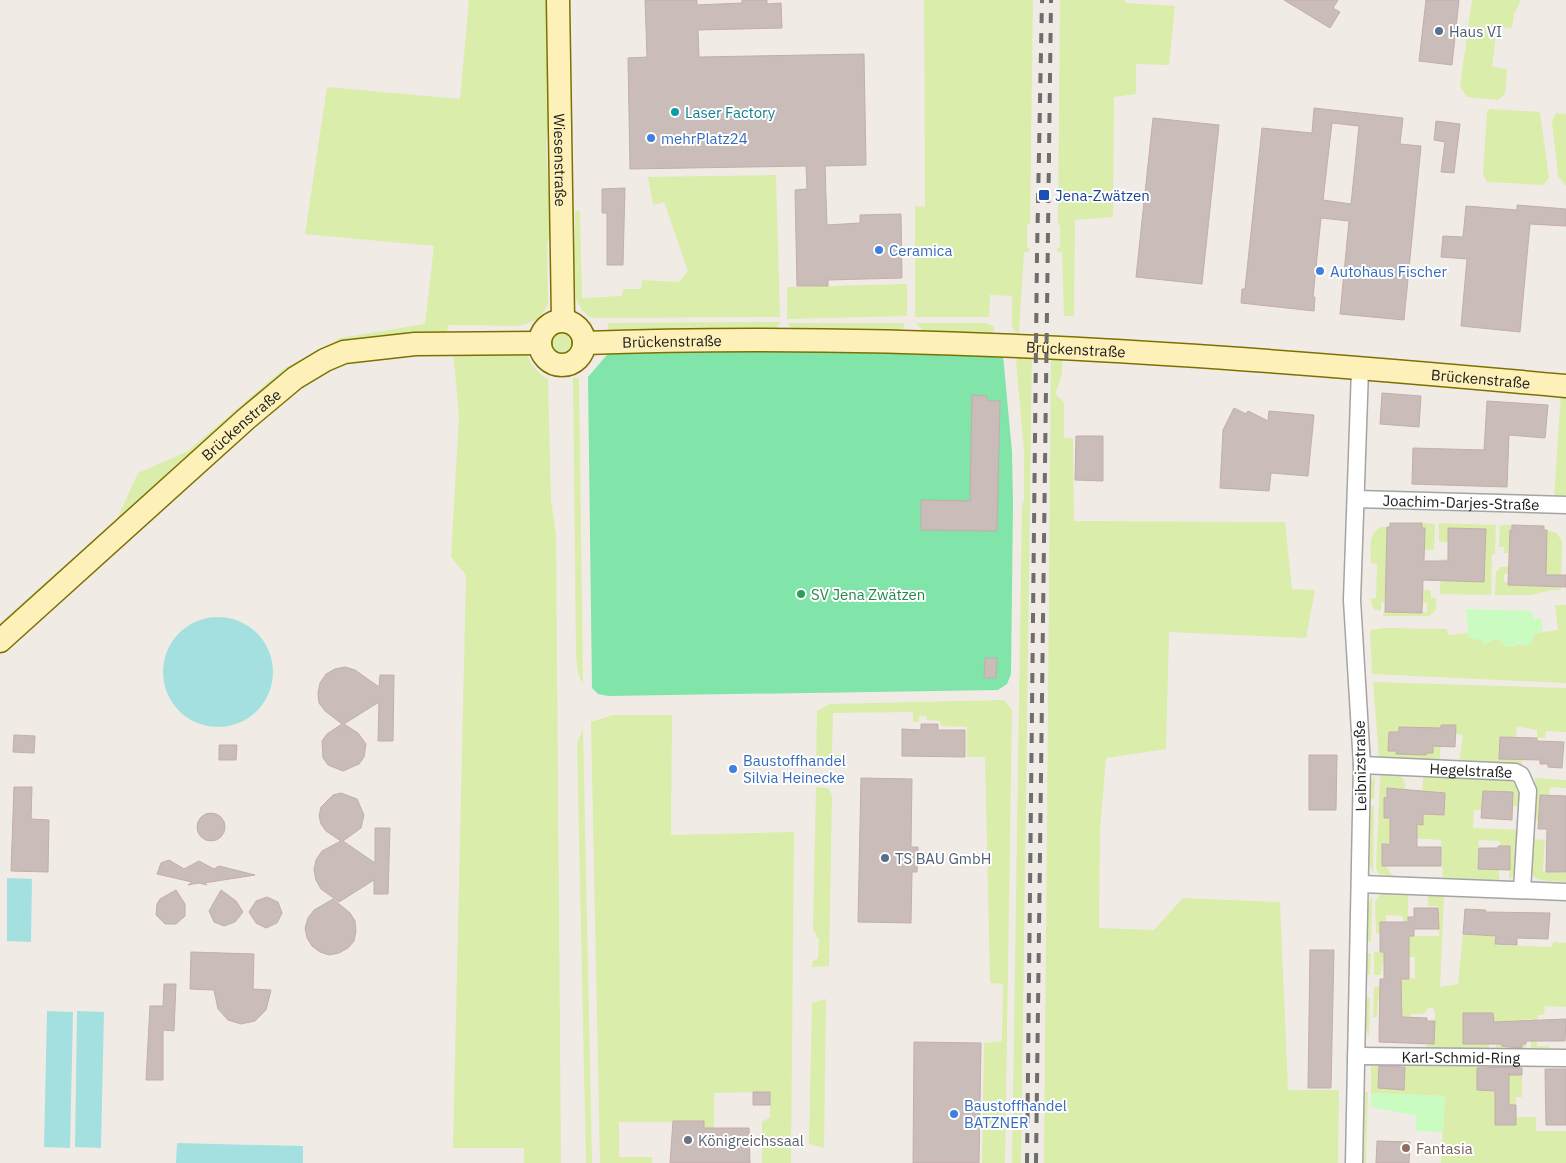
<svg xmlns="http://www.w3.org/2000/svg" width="1566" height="1163" font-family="'IBM Plex Sans',sans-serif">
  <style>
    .grass { fill: #daedaa }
    .park { fill: #cafcc2 }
    .pitch { fill: #81e4a8 }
    .water { fill: #a5e0e1 }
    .building { fill: #c9bcb9; stroke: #c4aea8; fill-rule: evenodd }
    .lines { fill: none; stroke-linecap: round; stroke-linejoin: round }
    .street-casing { stroke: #a4a4a4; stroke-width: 19 }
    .secondary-casing { stroke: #7e7000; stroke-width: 25 }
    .street { stroke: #fff; stroke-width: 16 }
    .secondary { stroke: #fdf1b9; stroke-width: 22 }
    .rail { stroke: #6e6e6e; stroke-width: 4; stroke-dasharray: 10 10; stroke-linecap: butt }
    .service-dot { fill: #5c6f8a; stroke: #fff; stroke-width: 2 }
    .culture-dot { fill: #0f9aa8; stroke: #fff; stroke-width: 2 }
    .shop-dot { fill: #3f7fe0; stroke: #fff; stroke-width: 2 }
    .transit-dot { fill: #1a4fb4; stroke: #fff; stroke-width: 2 }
    .leisure-dot { fill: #2e9e5b; stroke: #fff; stroke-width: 2 }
    .worship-dot { fill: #6b7280; stroke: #fff; stroke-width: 2 }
    .education-dot { fill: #8d6e63; stroke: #fff; stroke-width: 2 }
    .labels { text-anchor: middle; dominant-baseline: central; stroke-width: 4; stroke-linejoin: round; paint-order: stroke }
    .service-label { font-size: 15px; fill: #4e5e75; stroke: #fff; text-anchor: start }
    .culture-label { font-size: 15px; fill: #0d838f; stroke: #fff; text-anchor: start }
    .shop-label { font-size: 15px; fill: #366cbe; stroke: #fff; text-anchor: start }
    .street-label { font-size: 15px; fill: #202020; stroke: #fff }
    .transit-label { font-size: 15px; fill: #164399; stroke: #fff; text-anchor: start }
    .leisure-label { font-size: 15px; fill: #27864d; stroke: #fff; text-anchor: start }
    .worship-label { font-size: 15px; fill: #5b616d; stroke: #fff; text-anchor: start }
    .education-label { font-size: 15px; fill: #785e54; stroke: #fff; text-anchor: start }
  </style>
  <rect width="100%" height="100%" fill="#f1ebe6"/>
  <path class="grass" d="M469,0h80v110l-3,35 5,83 -4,17 1,59 -9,15 -19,7 -72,-1 -1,8 -101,10 -346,288v-8l117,-104 21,-46 50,-22 94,-81 58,-32 85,-14 9,-78 -129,-12 22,-147 133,12z
    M924,0h109l-3,224h-3v23l3,1 -1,4h-5l-5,81 -4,-1 -3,-5v-31l-22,-1 -1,22h-74v-111l10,1z
    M1060,0h65l1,3 49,3 -6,59 -33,-1v30l-22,3 -1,120 -38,3 -1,96h-10l-2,-64h-5v-4l3,-1v-22h-2z
    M1472,0h49l-7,14 -2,14 -15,-1 -5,40 15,2 -2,25 -7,6 -31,-3 -7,-11z
    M1490,109l50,3 9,66 -6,7 -56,-3 -4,-8 4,-62z
    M1556,113l10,1v72l-8,-10 -6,-55z
    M776,175l4,142 -188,1c-7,-3 -12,-10 -15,-17 -5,-20 -2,-68 -2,-90h5l2,87 40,-2 1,-7h18l1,-9 37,2 9,-11 -24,-69 -11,3 -5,-28z
    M907,284v32l-120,3v-32z
    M780,322l-6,10 -165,3 -1,-12z
    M788,323h117l-2,5 -9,5 -102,-1z
    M916,323h71l7,4v4l-6,4 -64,-3z
    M548 343a14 14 0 1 1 28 0a14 14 0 1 1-28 0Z
    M453,351l74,3c3,10 11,20 21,25l3,121 5,35 5,628h-37v-15h-71l13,-573 -15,-18 8,-141z
    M1051,354h9c5,15 1,26 -5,40l9,8v36h9l1,83 211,1 7,67 23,1 -9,48 -137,-6 -3,117 -60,9 -6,70 -1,100 55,2 29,-32 97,4 8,188h51l-1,73h-294z
    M1032,355l-11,808h-9l10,-657 2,-6v-49l-8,-89 3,-5z
    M573,378h6l4,307 -5,-12 -2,-18z
    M1561,393h5v104h-12z
    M1422,523l13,1 -1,26h-10l1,-22h-3z
    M1439,523l57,2 -1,29h-3l-1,41 -51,-1 1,-35h7l-1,22 37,1 2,-53 -38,13h-9z
    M1500,525h12v5h-2l-1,23h-5v-6h-5z
    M1382,527h5l-2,75h-4v9l-7,-2 -4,-10 6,-1 1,-34 -6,-1c0,-13 -4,-31 11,-36z
    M1547,530l10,3 5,9 -1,48h-10l-20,5h-36l1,-24h2l1,-4h9v7h-4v8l4,1v2l37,1 5,-11h-4z
    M1423,590h8v8h5v11l-6,7h-47l1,-5 43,1v-9h-4z
    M1555,605h11v78l-194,-9 -2,-44 15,-2 62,1 1,6 18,-2 2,3 15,4v4l16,-6 3,5c14,0 28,7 33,-10l23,-3z
    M1373,682l193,6v44l-20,-1 -1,7h-8v-8l-20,-4 -1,11h-16l-1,22 23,1v7l-63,-3 4,-29 -7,-1v-9h-15l-1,37 -61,-4z
    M1004,700l8,10 -7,453h-23l2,-120 18,-2 1,-57 -13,-1 -5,-226h-18v-30l-26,-1 -1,-5 -13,-1 -1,-4h-7v6h-6v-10l-80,1 -1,42h12l-1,6 -12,5h-15l1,-55 12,-7z
    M613,715h59l-1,120 123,-3 -3,331h-29v-41l8,-5v-25l-56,1v70l-10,-15v-26h-85v35h33v6h-52l-9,-441z
    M583,729l9,434h-6l-9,-420z
    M1384,773l16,1 5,9v15h-5v-10h-12l-1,9 -3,1v19l21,1v6h18v-7h-5l1,-6 25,3 1,-21 -23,-1 2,-19 89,7 7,7v20l-7,-1v-14l-30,-1 -1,19h-8l-1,18 46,2 -4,44 -6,6 1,-34h-10v-5l-21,-1 -1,29 21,1v10l-56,-2 -2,-38 -29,-2 -30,6v22h4l7,10 -14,-2 -3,-6 4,-93z
    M1375,775l-1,24h-5v-14z
    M1535,778l31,2v8l-16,-1 -1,9h-9l-1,24 -7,-1z
    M816,787l12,1 4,7 -3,171 -17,1v-5l6,-4 1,-18 -6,-10z
    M1369,806h5l-1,68 -5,-13z
    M1531,839l14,1 -2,32 23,1v9c-42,-1 -36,-4 -35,-43z
    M1380,894l28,1v41h31l-1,-30h-10v-10h16l-4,91 18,-3 5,-50 33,2v9l56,2 1,-5 13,1v64l-21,-1 -1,9h-6l-1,31h12v5h-18v-32h-5l-12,25h12v7h-30v-22l-33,-16v30l26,1v5h-62v-5h7l1,-32 -2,-4h-5l-4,6h-13l-1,8 -8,4 1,-27h-25l-1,18h-4l1,-30h27v-8l14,-1v-21h-31l-3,18h-7v-23h33l-3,-11 -1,-25 -17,-1v7l-6,11h-4l-1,-31z
    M1372,896l-1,46 -5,-1 1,-35z
    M1366,953h5l-1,22h-5z
    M1365,998h5l-1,40 -4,-11z
    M826,999l-2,149 -15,-4 3,-141z
    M1405,1060l104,3v5l-32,1v21l31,1 1,-16h13v22h-6v8l-21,1v19h20l1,-8h20v14h30v32h-125l4,-67 -74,-3v-27h8l-1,22 25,2z
    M1362,1092h6l-2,71h-5z"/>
  <path class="park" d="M1466,609l66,2 2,8 7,-1 2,14 -8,2 -4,9 -5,3 -7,-3 -6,4h-7l-8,-9 -15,6v-4l-12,-1 -5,-6 2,-1z
    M1371,1093l74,3 -2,36 -28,-1 2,-15 -46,-9z"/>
  <path class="pitch" d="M612,349h162l229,6 9,97 1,50 -2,172 -4,10 -9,6 -390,6 -10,-2 -6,-6 -4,-311z"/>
  <path class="water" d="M163 672a55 55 0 1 1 110 0a55 55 0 1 1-110 0Z
    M7,878l25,1 -1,63 -24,-1z
    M47,1011l26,1 -3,136 -26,-1z
    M77,1011l27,1 -3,136 -26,-1z
    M177,1143l126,3v17h-127z"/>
  <path class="building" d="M645,0h52v5l45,-2v-3h25v4l14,-1 1,25 -84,2 1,27 165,-3 2,111 -41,1 2,59 33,-2v-8l41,-1 1,64 -74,2v6h-31l-2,-96 12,-1 -1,-23 -176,3 -2,-111 19,-1z
    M1284,0h54l-5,8 7,4 -10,16z
    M1426,0h33l-7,65 -33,-4z
    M1314,108l89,10 -3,26 21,2 -17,174 -64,-6 9,-93 -28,-3 -8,79h2l-1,14 -73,-8 1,-14h3l17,-161 50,5zM1332,123l27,3 -8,78 -28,-4z
    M1153,118l66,7 -17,159 -66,-7z
    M1436,121l24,3 -6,49 -13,-1 4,-30 -11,-2z
    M625,188l-2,77h-16v-52h-5v-24z
    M1517,205l49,4v17l-36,-2 -10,108 -59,-6 6,-67 -26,-2 2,-21 20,1 3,-31 51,4z
    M1382,393l39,3 -2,31 -39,-3z
    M972,395l15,1v5h13l-3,130 -76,-1v-30l49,1z
    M1487,401l61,4 -3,33 -36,-3 -2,52 -95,-3 1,-36 71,2z
    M1234,408l12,6 2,-3 20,10 1,-10 45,4 -6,61 -37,-3 -2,18 -49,-3 3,-58z
    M1076,436h27v45l-28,-1z
    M1390,523h32v5h3l-1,33h24v-33l38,1 -2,53 -61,-2 -1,33 -37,-1 2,-85h3z
    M1512,525l32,1v4h3l-1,45h20v12l-58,-2 2,-55h2z
    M985,658h12l-1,20h-12z
    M345,667l10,3 24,17 1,-12h14l-1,66h-15l1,-39 -35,22 14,9 8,11 -2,13 -5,7 -16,7 -15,-6 -5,-7 -1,-17 5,-7 15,-10 -17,-13 -6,-8 -1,-10 2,-10 6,-9 9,-5z
    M921,724h17v6h27v27l-63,-1v-27l19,1z
    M1441,725h15l-1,22 -22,-1v7h-7v2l-30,-1 1,-3h-9l1,-19h10v-5l42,1z
    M14,735l21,1 -1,17 -21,-1z
    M1500,737l37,1v3l27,1 -2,26 -14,-1v-3h-8v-4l-41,-1z
    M219,745h18l-1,15h-17z
    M1309,755h28l-1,55h-27z
    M861,778l51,1 -1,68h7l-1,25h-5l-1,51 -53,-1z
    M14,787h18l-1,32 18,1 -1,52 -37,-1z
    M1387,788l58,5 -1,22 -21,-1v11l-6,-1v23h24v19h-59v-22h8v-26h-6v-20l3,-1z
    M1483,791l30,1 -1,28 -31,-2z
    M341,793l16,6 7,16 -3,13 -18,13 32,22v-35h15l-2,66h-14v-14l-35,22 -18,-13 -5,-9 -2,-10 2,-10 6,-9 19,-10 -15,-10 -5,-7 -2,-8 2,-9 12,-12z
    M1540,795l26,1v76h-20l1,-43h-9z
    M197 827a14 14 0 1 1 28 0a14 14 0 1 1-28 0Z
    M1498,846h12v24l-32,-1 1,-21h19z
    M169,860l15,9 15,-8 15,8 5,-3 36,9 -51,8 3,2 -8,-2 -11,2 4,-3 -35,-8 4,-11z
    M176,890l9,14v12l-9,8h-11l-9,-9 1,-11 3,-5z
    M221,890l15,11 7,11 -8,10 -11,4 -10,-4 -5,-11z
    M267,897l11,5 4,11 -5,10 -11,5 -10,-5 -7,-11 7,-11z
    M333,899l17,14 5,8 1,10 -2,10 -6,7 -9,5 -10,2 -9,-3 -8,-6 -5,-8 -2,-10 3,-10 6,-8z
    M1414,908h24l1,21h-25v7h-5v43h-8l1,38 25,1v3h8l-1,23 -55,-2 1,-63h4v-27h-4v-30h28v-5h6z
    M1465,909l21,1 -1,2 65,1 -2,26 -31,-1v7l-22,-1 1,-8 -33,-2z
    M1310,950h24l-3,138h-23z
    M191,952l63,2 -1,35 18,1 -5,20 -11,11 -14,3 -13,-4 -10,-11 -4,-19 -24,-1z
    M164,984h12l-2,47 -11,-1v50h-17l4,-74h13z
    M1463,1013h30l1,9 72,-3 -1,22h-39v3h-4v4l-13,-1 -7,-1v-2h-39z
    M914,1042l67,1 -2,120h-66z
    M1379,1066l26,1 -1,23 -26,-2z
    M1509,1067l13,1v7h-13v-2v32h7v20h-21v-34l-18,-1v-22z
    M1545,1069h21v56h-20z
    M753,1092h17v13h-17z
    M673,1121h31v7h45l1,35h-80z
    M1377,1141l33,1 -1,21h-33z"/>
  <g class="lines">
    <defs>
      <g id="street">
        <path id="s1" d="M1356,499l210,6"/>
        <path id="s2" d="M1362,765l153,7 6,3 7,16 -6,99"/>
        <path d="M1361,884l205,8"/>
        <path id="s3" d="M1356,1056l210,2"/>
        <path d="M1354,1163l8,-398 -10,-165 8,-231"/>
      </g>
      <g id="secondary">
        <path id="s4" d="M558,0l5,320"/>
        <circle cx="562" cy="343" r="22"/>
        <path id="s5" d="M584,343c328,-12 656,13 982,43"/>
        <path id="s6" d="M0,641l246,-222 49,-41 30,-18 19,-8 71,-8 125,-1"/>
      </g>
    </defs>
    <use href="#street" class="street-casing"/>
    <use href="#secondary" class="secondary-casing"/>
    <use href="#street" class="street"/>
    <use href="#secondary" class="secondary"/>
    <path class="rail" d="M1027,1163l10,-908 5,-255
      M1036,1163l15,-1163"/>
  </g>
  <g class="service-dot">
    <circle cx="1439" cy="31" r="5"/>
    <circle cx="885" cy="858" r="5"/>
  </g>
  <circle class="culture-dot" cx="675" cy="112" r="5"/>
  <g class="shop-dot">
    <circle cx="651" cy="138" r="5"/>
    <circle cx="879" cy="250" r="5"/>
    <circle cx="1320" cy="271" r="5"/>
    <circle cx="733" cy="769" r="5"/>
    <circle cx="954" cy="1114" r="5"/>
  </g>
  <rect class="transit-dot" x="1038" y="189" width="12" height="12" rx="2.5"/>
  <circle class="leisure-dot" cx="801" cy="594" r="5"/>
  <circle class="worship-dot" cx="688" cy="1140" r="5"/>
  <circle class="education-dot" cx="1406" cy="1148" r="5"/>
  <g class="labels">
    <g class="service-label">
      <text x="1449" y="31">Haus VI</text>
      <text x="895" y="858">TS BAU GmbH</text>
    </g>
    <g class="culture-label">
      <text x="685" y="112">Laser Factory</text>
    </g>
    <g class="shop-label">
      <text x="661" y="138">mehrPlatz24</text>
      <text x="889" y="250">Ceramica</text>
      <text x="1330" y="271">Autohaus Fischer</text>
      <text x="743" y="760">Baustoffhandel<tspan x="743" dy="17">Silvia Heinecke</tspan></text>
      <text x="964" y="1105">Baustoffhandel<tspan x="964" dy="17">BATZNER</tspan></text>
    </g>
    <g class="street-label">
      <text stroke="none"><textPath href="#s4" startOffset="160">Wiesenstraße</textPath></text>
      <text stroke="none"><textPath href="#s5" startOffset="88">Brückenstraße</textPath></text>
      <text stroke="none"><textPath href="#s5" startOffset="492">Brückenstraße</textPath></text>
      <text stroke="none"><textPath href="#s5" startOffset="898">Brückenstraße</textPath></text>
      <text stroke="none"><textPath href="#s6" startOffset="324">Brückenstraße</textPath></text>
      <text stroke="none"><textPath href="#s1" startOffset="105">Joachim-Darjes-Straße</textPath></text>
      <text transform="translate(1360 766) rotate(-91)">Leibnizstraße</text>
      <text stroke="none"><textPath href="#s2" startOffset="109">Hegelstraße</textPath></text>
      <text stroke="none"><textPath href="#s3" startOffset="105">Karl-Schmid-Ring</textPath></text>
    </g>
    <g class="transit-label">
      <text x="1055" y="195">Jena-Zwätzen</text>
    </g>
    <g class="leisure-label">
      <text x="811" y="594">SV Jena Zwätzen</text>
    </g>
    <g class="worship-label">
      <text x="698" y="1140">Königreichssaal</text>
    </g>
    <g class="education-label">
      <text x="1416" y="1148">Fantasia</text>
    </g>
  </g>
</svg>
